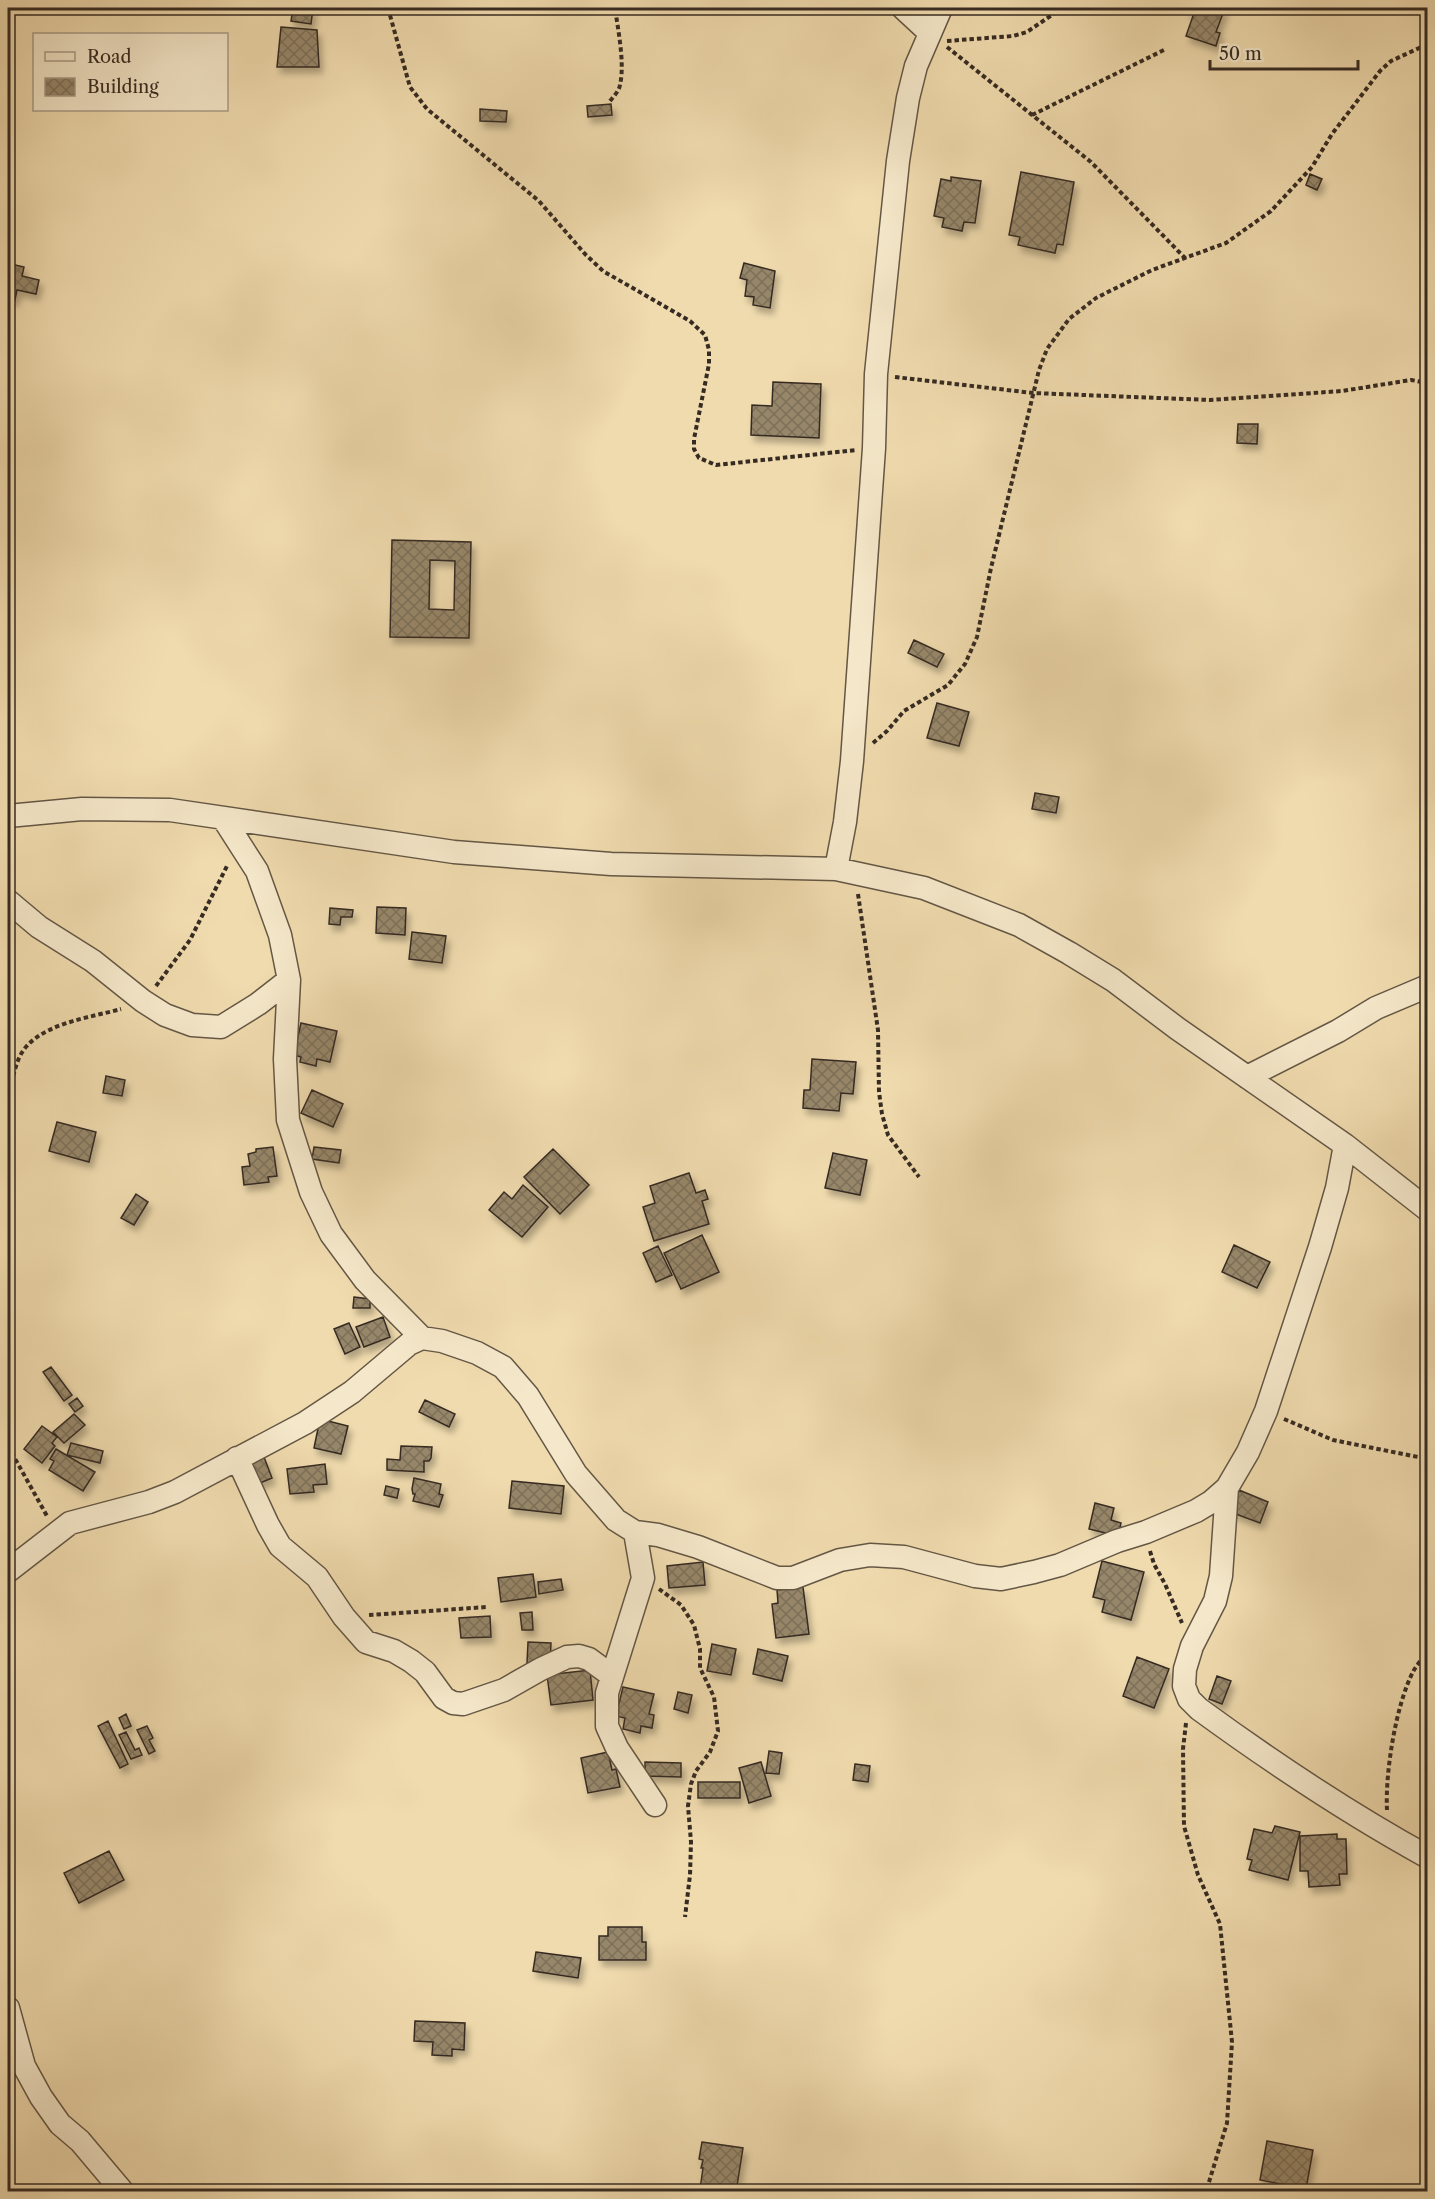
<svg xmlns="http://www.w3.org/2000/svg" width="1435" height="2199" font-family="'Libre Caslon Text',serif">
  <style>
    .building { fill: url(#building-cross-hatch); stroke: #362b22; stroke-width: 1.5; fill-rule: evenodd; filter: url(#shadow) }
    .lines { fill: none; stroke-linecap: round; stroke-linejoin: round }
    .minor-casing { stroke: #645745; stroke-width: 25 }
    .path { stroke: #362b22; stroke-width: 4; stroke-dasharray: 4.5 3; stroke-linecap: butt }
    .minor { stroke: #f5e8ca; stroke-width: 22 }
  </style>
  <defs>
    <pattern id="building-cross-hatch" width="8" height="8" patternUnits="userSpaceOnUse" patternTransform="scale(1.5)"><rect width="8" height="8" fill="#97876b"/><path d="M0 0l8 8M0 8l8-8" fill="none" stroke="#7c6f58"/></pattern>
    <filter id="shadow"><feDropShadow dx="3.5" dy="6" stdDeviation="3" flood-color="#0004"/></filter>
  </defs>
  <rect width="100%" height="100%" fill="#f0dbae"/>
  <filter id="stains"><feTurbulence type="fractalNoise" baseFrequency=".00333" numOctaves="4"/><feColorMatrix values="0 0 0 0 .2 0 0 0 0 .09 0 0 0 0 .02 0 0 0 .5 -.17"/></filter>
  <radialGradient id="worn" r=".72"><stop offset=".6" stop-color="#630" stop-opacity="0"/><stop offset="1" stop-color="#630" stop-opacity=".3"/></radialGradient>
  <path class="building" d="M293,8h20l-2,16 -20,-3z
    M1187,8h38l-9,24 4,1 -4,13 -30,-10 8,-23 -8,-3z
    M281,27l36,3 2,37h-42z
    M611,104l1,11 -24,2 -1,-11z
    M480,109l27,2 -1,11 -26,-1z
    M1021,172l53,10 -11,63 -6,-1 -2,9 -37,-8 2,-8 -11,-2z
    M1310,174l12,5 -5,11 -11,-5z
    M951,177l30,4 -6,42 -11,-1 -2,9 -20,-4 2,-9 -10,-2 7,-37 10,2z
    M744,263l31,8 -5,37 -17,-3 1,-8 -9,-1 2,-16 -7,-2z
    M11,264l13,3 -2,9 17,4 -3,14 -19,-4 -2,10 -7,-1v-17z
    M773,382l48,2 -2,54 -68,-3 1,-30 20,1z
    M1238,424h20l-1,20 -20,-1z
    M392,540l79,2 -2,96 -79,-1zM430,560l25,1 -1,49 -25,-1z
    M914,640l30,14 -7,13 -29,-14z
    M937,703l32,9 -10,34 -32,-8z
    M1035,793l24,4 -3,16 -24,-4z
    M377,907l29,1 -1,27 -29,-2z
    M330,908l23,2 -1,7h-11l-1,8 -11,-1z
    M412,932l34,4 -4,27 -33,-4z
    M301,1023l36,8 -7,31 -13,-3 -1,7 -16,-4 1,-5 -7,-2z
    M812,1059l44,3 -3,32 -12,-1 -2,18 -36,-3 1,-18h6z
    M106,1076l19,4 -3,16 -19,-3z
    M312,1090l31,14 -10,23 -32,-14z
    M57,1122l39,10 -7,30 -40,-11z
    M273,1147l4,29 -9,1 1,5 -25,3 -2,-18 8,-1 -2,-12 8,-2v-3z
    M314,1147l27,3 -2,13 -27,-4z
    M553,1149l36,36 -29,29 -36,-37z
    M833,1153l34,7 -7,35 -35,-7z
    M689,1173l7,20 9,-3 3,9 -6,2 7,23 -55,17 -11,-34 12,-4 -5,-17z
    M523,1185l25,22 -26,30 -33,-27 15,-18 8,7z
    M136,1194l12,8 -14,23 -13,-7z
    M702,1235l17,37 -38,17 -17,-36z
    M1234,1245l36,17 -13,26 -35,-16z
    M658,1246l14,29 -16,7 -13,-29z
    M354,1297l16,2v9h-17z
    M383,1317l7,20 -26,10 -8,-20z
    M349,1323l11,24 -15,7 -11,-25z
    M51,1367l21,28 -8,6 -21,-29z
    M77,1398l6,8 -8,6 -6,-8z
    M425,1400l30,14 -6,13 -30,-15z
    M74,1414l11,11 -21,18 -11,-11z
    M320,1419l28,7 -7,28 -27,-6z
    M42,1426l15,11 -5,6 3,3 -13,17 -18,-14z
    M71,1443l32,8 -3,12 -33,-8z
    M401,1446l31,1 -1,11 -2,3h-5v11l-37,-2v-11l13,1z
    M56,1449l39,23 -12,19 -34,-21 5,-9 -4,-2z
    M264,1457l8,21 -17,7 -9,-21z
    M325,1464l2,20 -14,1 1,7 -24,2 -3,-25z
    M414,1478l27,6 -2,10 4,1 -4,12 -26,-6 2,-7h-2l-1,-5z
    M512,1481l52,5 -3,28 -52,-6z
    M386,1486l13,3 -2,9 -13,-3z
    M1239,1490l29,12 -8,21 -27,-10 -1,-6z
    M1095,1503l19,5 -3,12 10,3 -3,13 -29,-7z
    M1102,1561l42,11 -13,48 -29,-8 3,-12 -12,-3z
    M703,1562l2,23 -36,3 -2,-22z
    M533,1574l3,23 -35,5 -3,-24z
    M561,1579l2,11 -24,4 -1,-12z
    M803,1587l6,47 -33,4 -4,-34 6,-1 -1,-13z
    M532,1612l1,18h-11l-2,-17z
    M490,1616l1,21 -30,1 -2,-20z
    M528,1642l23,1 -1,21 -23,-1z
    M712,1644l24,5 -5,26 -24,-4z
    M758,1649l30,7 -6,25 -29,-7z
    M1137,1657l32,12 -15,39 -31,-12z
    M590,1670l3,30 -42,5 -4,-30z
    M1217,1676l14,5 -9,23 -13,-5z
    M623,1687l31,7 -5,20 5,1 -2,13 -11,-2 -1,7 -17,-4 2,-11 -9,-2z
    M678,1692l14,3 -4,18 -14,-4z
    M126,1714l5,12 -7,3 -5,-11z
    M108,1721l20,43 -8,4 -22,-42z
    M147,1726l6,12 -4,2 6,11 -6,3 -12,-24z
    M126,1732l9,18 4,-2 3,7 -11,4 -12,-24z
    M769,1751l13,2 -3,21 -13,-1z
    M608,1752l4,18 4,-1 4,18 -32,6 -7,-35z
    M645,1762l36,1v14l-36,-1z
    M761,1762l10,34 -22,7 -10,-35z
    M855,1764l15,2 -2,16 -15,-2z
    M698,1782h42v16h-42z
    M1275,1826l25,6 -12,48 -39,-10 3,-10 -5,-1 7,-30 18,4z
    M1337,1834v5h9l1,35h-8l1,11 -31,2 -1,-16h-8v-35z
    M109,1851l15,29 -45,23 -15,-30z
    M608,1927h34v15h4v18h-47v-24h9z
    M536,1952l45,6 -3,20 -45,-7z
    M415,2021l50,2 -1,27 -12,-1v7l-20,-1 1,-13 -19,-1z
    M1267,2141l46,9 -7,39 -46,-9z
    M702,2142l41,6 -7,44 -36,-3 3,-21h-2l2,-8 -4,-1z"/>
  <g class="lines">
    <defs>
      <path id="minor" d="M903,8l27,25
        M8,816l74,-7 88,1 284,42 157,12 225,5 88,19 95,37 50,28 44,27 65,49 167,116 83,65
        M223,818l34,53 23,64 9,45 -4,79 3,61 23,72 20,42 34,46 57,58
        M836,869l9,-47 7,-61 22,-313 2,-74 22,-213 10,-63 8,-32 25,-58
        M8,901l31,26 54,34 50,40 22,14 27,10 29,2 37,-23 31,-24
        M1247,1077l91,-46 38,-23 52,-22
        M1345,1145l-8,43 -17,59 -54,164 -18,41 -21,36 -6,88 -6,25 -23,45 -7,23 -1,17 5,13 10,10c74,54 149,104 229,148
        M237,1458l31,67 12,21 37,31 27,40 22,25 28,9 17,10 14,11 19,26 9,5 10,1 41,-14 37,-21 26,-12 12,-1 10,3 23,17
        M635,1532l8,46 -36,115v33l10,22 38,57
        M8,1571l62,-48 79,-21 26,-10 130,-69 47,-31 57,-48 13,-6 20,3 35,12 26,14 25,29 48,78 40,46 19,12 23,3 40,12 79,31h16l47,-18 30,-5 34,2 71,19 26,3 33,-7 26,-7 57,-24 29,-9 50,-21 15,-9 16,-14
        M8,2008l16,58 17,31 19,27 20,17 43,51"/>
    </defs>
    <use href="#minor" class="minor-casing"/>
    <path class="path" d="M388,8l22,79 17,22 112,92 46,53 18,17 87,50 15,14 4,15v14l-15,75v10l5,9 17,7 140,-15
      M947,41l66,-5 14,-4 35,-24
      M947,47l144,115 95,97
      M610,101c4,-5 9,-10 10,-16 5,-22 -2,-55 -5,-77
      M1032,115l134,-66
      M895,377l138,16 177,7 132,-9 69,-11 17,3
      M873,743l14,-12 17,-20 44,-26 17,-21 12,-27 14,-69 48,-198 8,-21 22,-30 27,-21 56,-28 74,-27 45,-32 41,-44 20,-33 48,-63 11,-10 37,-17
      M858,894l20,136 1,62 3,22 6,21 31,42
      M156,986l34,-46 38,-76
      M8,1098c3,-13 6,-28 11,-40 15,-34 70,-40 102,-49
      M1284,1419l49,21 95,19
      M8,1446l39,70
      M1150,1551l4,13 11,20 17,39
      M659,1589l22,16 13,20 6,24v19l14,29 4,34 -8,21 -14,19 -5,13 -3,22 3,36 -1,33 -5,42
      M369,1615l118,-8
      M1186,1723l-3,26 1,77 14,49 22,49 12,118 -5,81 -21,69
      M1387,1810c-2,-37 9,-107 27,-140 4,-6 9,-13 14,-19"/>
    <use href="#minor" class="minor"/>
  </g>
  <rect width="1435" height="2199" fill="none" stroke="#f0dbae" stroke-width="30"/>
  <rect x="9" y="9" width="1417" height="2181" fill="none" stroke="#362b22" stroke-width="3"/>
  <rect x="15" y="15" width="1405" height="2169" fill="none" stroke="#362b22" stroke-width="1.5"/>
  <rect x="33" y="33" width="195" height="78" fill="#f5e8ca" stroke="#a99c87" stroke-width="1.5"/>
  <rect x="45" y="52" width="30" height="9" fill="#f5e8ca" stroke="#a99c87" stroke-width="1.5"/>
  <text x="87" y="63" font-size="18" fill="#362b22">Road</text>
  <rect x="45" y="78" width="30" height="18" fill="url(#building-cross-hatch)" stroke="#a99c87" stroke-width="1.5"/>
  <text x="87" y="93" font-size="18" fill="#362b22">Building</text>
  <path d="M1210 60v9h148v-9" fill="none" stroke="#362b22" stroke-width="3"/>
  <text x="1219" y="60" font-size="18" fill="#362b22" stroke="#f5e8ca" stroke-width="4.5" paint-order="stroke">50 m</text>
  <rect width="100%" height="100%" filter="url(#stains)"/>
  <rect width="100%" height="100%" fill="url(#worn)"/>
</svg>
